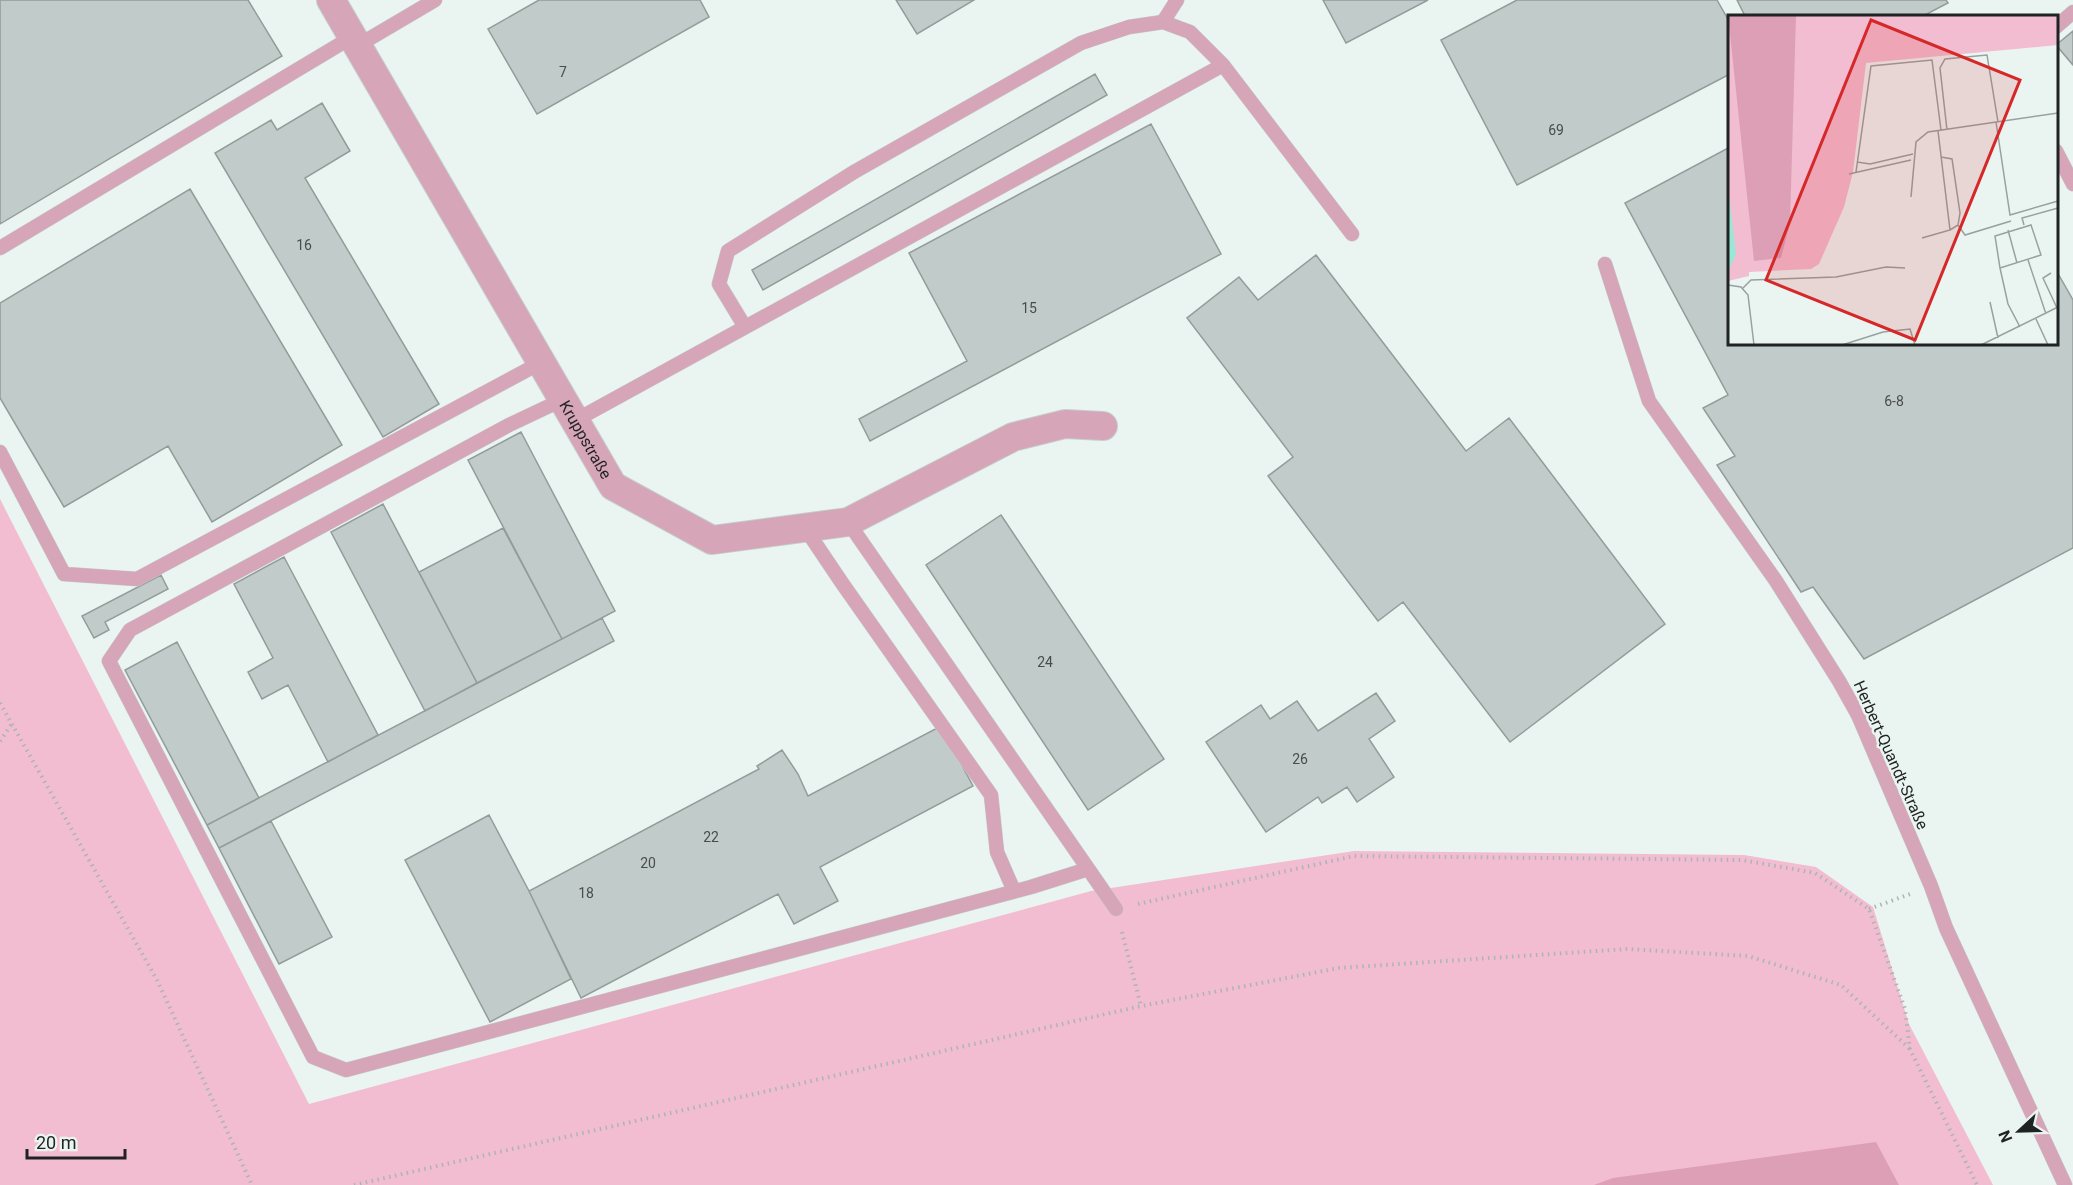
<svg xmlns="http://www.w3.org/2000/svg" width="2073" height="1185" font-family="Roboto,sans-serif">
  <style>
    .green { fill: #f2bdd0 }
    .forest { fill: #dc9fb6 }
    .building { fill: #c1cbc9; stroke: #929c99; stroke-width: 1.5 }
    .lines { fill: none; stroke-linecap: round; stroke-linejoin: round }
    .service-casing { stroke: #c5cfcd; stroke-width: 15 }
    .minor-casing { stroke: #c5cfcd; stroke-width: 30 }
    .path { stroke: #acb5b3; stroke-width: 4; stroke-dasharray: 1.5 4.5; stroke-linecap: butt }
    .service { stroke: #d6a5b7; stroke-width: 14 }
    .minor { stroke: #d6a5b7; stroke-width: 28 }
    .labels { text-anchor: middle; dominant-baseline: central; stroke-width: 5; stroke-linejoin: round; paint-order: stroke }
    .number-label { font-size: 14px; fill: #484d4c }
    .street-label { font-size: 16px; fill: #1f2322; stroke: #eaf5f2 }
    .inset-road { fill: none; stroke: #99a19f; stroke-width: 1.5 }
    .view { fill: #d62828; fill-opacity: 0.15; stroke: #d62828; stroke-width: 3 }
    .inset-edge { fill: none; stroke: #1f2322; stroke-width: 3 }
  </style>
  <rect width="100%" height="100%" fill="#eaf5f2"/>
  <path class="green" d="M0,499l309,605 782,-213 263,-40 390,4 72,12 57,40 36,117 84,161h-1993z"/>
  <path class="forest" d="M1876,1142l23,43h-305l19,-7z"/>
  <path class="building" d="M0,0h248l34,56 -282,168z
    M539,0h161l9,17 -172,97 -49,-85z
    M896,0h78l-57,34z
    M1323,0h105l-82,43z
    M1517,0h200l13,23v51l-213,111 -76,-145z
    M1737,0h209l2,3 -25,13h-178z
    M2073,31v34l-17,-20z
    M1095,74l12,21 -344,195 -11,-20z
    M322,103l28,48 -45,27 134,226 -56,33 -168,-284 56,-33 6,10z
    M1151,124l70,130 -351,187 -11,-22 108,-58 -58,-108z
    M1730,147v197h326v-74l17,30v248l-209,111 -51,-72 -12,5 -84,-127 18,-9 -32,-48 25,-13 -103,-192z
    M190,189l152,256 -130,77 -44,-76 -104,61 -64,-109v-95z
    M1316,255l150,196 43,-33 156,206 -155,118 -107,-140 -25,19 -110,-145 25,-19 -106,-139 52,-41 19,23z
    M521,432l94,179 -53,28 -94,-179z
    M383,504l94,179 -52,28 -94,-179z
    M1001,515l163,244 -76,51 -162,-245z
    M503,528l59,111 -85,44 -58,-111z
    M284,557l94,178 -50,27 -40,-77 -26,14 -14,-27 25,-14 -39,-74z
    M161,575l7,14 -63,33 4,8 -15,8 -12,-22z
    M602,618l12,23 -395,207 -12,-23z
    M177,642l82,156 -52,27 -82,-155z
    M1376,693l19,28 -26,18 25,38 -37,25 -10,-15 -25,16 -4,-6 -52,35 -60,-90 55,-37 9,14 27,-18 21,30z
    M941,726l32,60 -153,81 18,34 -44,23 -16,-30 -197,104 -52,-107 230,-122 -2,-3 25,-16 16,24 10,22z
    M489,815l40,76 42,88 -81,43 -85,-162z
    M271,821l61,116 -53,27 -60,-116z"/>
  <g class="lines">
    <defs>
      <path id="service" d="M1163,22l14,-22
        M2056,27l17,-15
        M357,46l78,-46
        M2056,151l17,33
        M0,248l352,-211
        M1605,264l44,137 127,180 63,100 19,34 73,171 15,42 119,257
        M745,327l-26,-43 9,-33 126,-79 227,-129 48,-16 34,-5 27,10 33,33
        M564,399l-55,26 -379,205 -21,31 204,396 33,13 685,-183 57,-18
        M576,420l647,-355 129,169
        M0,452l64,122 73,5 405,-217
        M848,522l268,387
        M805,528l37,55 149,212 6,57 17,39"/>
      <g id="minor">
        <path id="s1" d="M331,0l282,486 99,54 136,-18 165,-85 52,-13 38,2"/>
      </g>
    </defs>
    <use href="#service" class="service-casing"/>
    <use href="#minor" class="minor-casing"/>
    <path class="path" d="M0,703l157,277 95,205
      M0,741l11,-16
      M1138,904l216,-48 388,4 73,13 54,36 36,100 5,40 67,136
      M1869,909l41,-15
      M1122,932l19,74
      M354,1185l787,-179 198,-38 288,-19 121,7 93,29 69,64"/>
    <use href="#service" class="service"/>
    <use href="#minor" class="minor"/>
  </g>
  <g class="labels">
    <g class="number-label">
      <text x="563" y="72">7</text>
      <text x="1556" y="130">69</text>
      <text x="304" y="245">16</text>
      <text x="1029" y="308">15</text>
      <text x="1894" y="401">6-8</text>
      <text x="1045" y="662">24</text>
      <text x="1300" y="759">26</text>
      <text x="711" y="837">22</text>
      <text x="648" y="863">20</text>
      <text x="586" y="893">18</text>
    </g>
    <g class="street-label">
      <text stroke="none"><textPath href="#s1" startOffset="508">Kruppstraße</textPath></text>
      <text transform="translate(1891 755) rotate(66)">Herbert-Quandt-Straße</text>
    </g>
  </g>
  <g transform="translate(1728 15)">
    <rect width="330" height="330" fill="#eaf5f2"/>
    <path d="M0,0h330v30l-192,18 -13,109 -9,35 -25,57 -8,5 -62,3v4l-21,5z" fill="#f2bdd0"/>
    <path d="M0,0h68l-6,208 -9,35 -27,3z" fill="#dc9fb6"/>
    <path d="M0,171l8,68 -8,18z" fill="#9be6d6"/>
    <path class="inset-road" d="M268,107l14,93 48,-14M219,115l-7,-62 5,-9 42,-4 11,67M213,142l11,2 8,54 -2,12 -8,5M129,147l13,2 43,-10M128,157l15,-106 61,-6 9,70M121,159l62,-14M183,182l5,-55 12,-10 130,-19M230,210l7,10 46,-14M296,210l-2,-7 36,-10M280,215l9,33M194,223l28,-8 -12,-99M300,245l18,54M272,253l41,-13 -10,-30 -36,11 5,32 8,36 12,23M323,258l-8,5 14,30M0,270l13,2 7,8 6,50M15,273l8,-8 85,-3 50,-10 19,1M262,287l8,36M308,304l12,26M114,330l41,-13 27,-3 5,16M253,330l77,-38"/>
    <path class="view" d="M143,5l149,60 -105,260 -149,-60z"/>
    <rect width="330" height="330" class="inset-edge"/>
  </g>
  <g transform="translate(2019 1131) rotate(248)" stroke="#eaf5f2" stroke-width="4.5" paint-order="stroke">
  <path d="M0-4.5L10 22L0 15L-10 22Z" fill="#1f2322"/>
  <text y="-9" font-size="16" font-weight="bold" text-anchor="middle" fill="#1f2322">N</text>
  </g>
  <path d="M27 1149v9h98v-9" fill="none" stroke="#1f2322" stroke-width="3"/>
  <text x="36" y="1149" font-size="18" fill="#1f2322" stroke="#eaf5f2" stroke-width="4.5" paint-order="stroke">20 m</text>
</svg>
